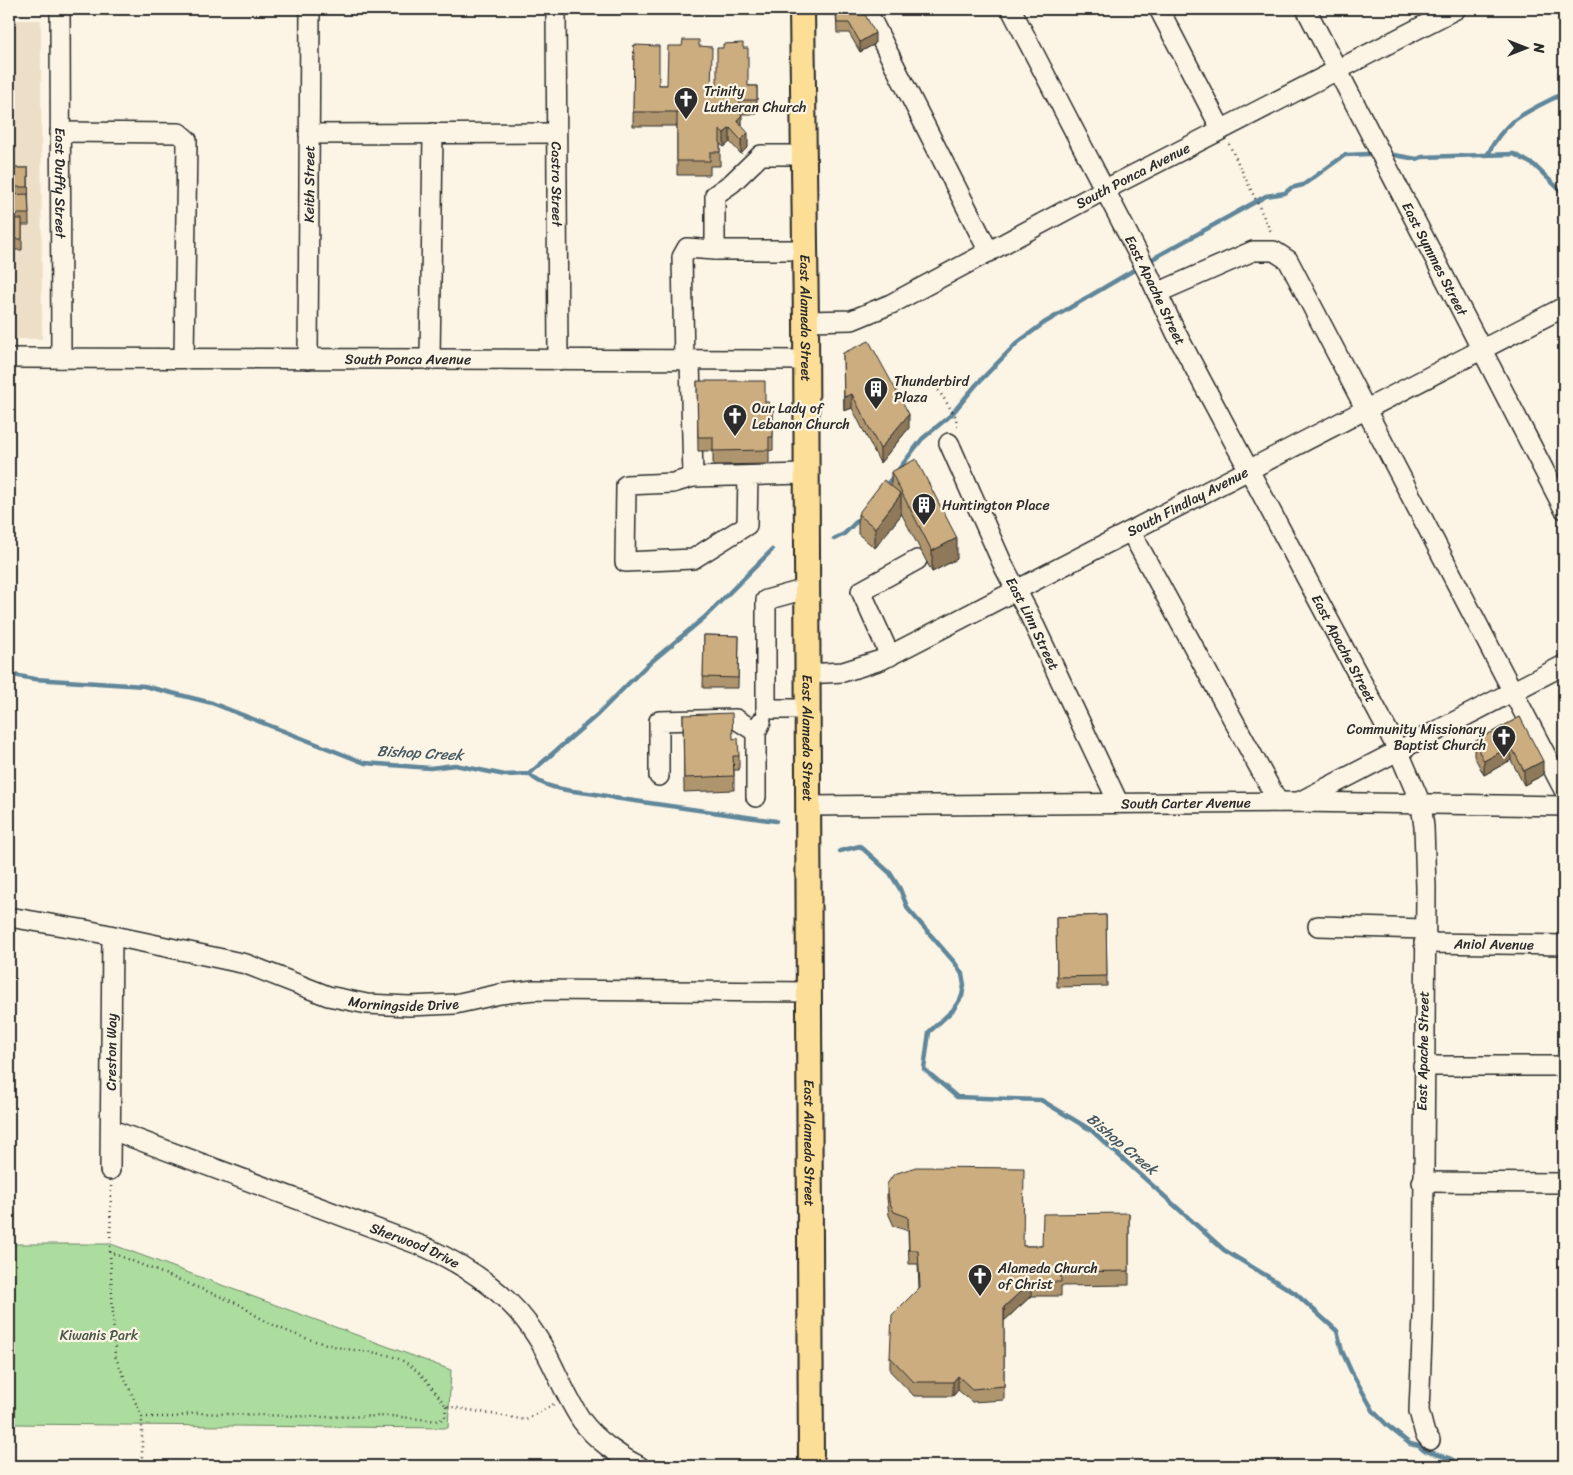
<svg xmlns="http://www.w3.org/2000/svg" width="1573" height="1475" font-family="Sriracha,sans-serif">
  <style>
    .built { fill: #eddfc7 }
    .green { fill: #acdd9e; stroke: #6c8464 }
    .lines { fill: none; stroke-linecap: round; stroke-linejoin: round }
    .stream { stroke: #60869a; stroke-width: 4.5 }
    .minor-casing { stroke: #2b2b2b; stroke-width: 22 }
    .major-casing { stroke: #2b2b2b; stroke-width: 28 }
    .path { stroke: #2b2b2b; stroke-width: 2.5; stroke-dasharray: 1 4; stroke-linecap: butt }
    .minor { stroke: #fcf5e5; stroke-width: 19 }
    .major { stroke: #fcde96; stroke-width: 24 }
    .wall { fill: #af956e; stroke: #2b2b2b }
    .shaded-wall { fill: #8e795a; stroke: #2b2b2b }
    .building { fill: #cbad80; stroke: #2b2b2b }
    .labels { text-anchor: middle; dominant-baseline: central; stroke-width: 4.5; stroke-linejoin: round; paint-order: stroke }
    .poi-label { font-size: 14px; fill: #2b2b2b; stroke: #fcf5e5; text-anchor: start }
    .street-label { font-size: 14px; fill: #2b2b2b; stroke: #fcf5e5 }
    .park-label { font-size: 14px; fill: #4b5848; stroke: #fcf5e5 }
    .water-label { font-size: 15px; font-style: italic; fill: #465962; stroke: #fcf5e5 }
  </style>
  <rect width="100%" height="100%" fill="#fcf5e5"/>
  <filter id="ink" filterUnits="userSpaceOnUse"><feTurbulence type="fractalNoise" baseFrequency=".02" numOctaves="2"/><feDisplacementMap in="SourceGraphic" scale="10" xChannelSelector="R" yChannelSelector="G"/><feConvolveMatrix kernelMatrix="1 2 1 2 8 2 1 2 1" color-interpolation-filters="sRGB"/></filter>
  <g filter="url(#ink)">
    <path class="built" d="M9,20h32l1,319h-33z"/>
    <path class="green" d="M9,1244h102l340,126 -3,58 -435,-4 -4,-96z"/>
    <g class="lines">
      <path class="stream" d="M1488,154c17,-36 43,-44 76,-61
        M1394,155l23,4 5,-2 92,-3 20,11 30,29
        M1147,262l119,-66 19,-3 6,-5 12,-3 42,-30 24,-1
        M885,487l37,-48 29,-24 25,-30 41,-42 27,-20 95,-56
        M834,539l10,-5 16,-16
        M9,674l25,5 110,7 68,17 153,60 65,5 25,-3 50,10 24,-1
        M529,774l68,-59 48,-48 60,-50 67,-67
        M529,774c20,20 59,16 85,24l162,23
        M840,851l20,-5 30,27 10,16 8,20 47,54 7,11 2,11 -2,11 -9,14 -24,22 -5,37 33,28 84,3 50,30 133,120 71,43 42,38 5,20 9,20 23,41 14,14 22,18 9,2 4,4 26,8 15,8"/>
      <defs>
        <g id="minor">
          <path id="s1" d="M60,9l1,349"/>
          <path id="s2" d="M556,9l2,351"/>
          <path d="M866,9l123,243"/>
          <path id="s3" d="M1011,9l137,264 28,60 222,417 23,54 3,23 2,61 -3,428 -4,95 6,23 5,6"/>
          <path d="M1159,9l62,120"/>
          <path id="s4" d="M1306,9l258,500"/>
          <path d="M60,132l119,1 8,7 -3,218"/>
          <path d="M309,134l247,-1"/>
          <path d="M804,155h-43l-29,28 -17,12v55h90"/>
          <path d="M1157,293l96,-42h21l14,9 276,530"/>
          <path id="s5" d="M806,321l46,-1 39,-16 213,-114 352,-181"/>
          <path id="s6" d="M9,358l797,2"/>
          <path id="s7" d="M308,359l2,-350"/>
          <path d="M430,360l3,-227"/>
          <path d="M684,360l-2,-103 5,-9 28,2"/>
          <path d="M690,361l3,116"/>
          <path id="s8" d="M949,443l55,124 25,47 89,188"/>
          <path d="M748,476l-1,49 -54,34 -68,3 1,-77 47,-2 20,-6 112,-3"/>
          <path d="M1131,532l147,270"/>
          <path d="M806,589l-40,11v109h40"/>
          <path d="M890,656l-29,-65 56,-31"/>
          <path id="s9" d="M806,674l37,-2 38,-12 683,-353"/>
          <path d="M659,776v-55l77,-2 20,13"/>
          <path d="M756,797v-65l5,-10"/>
          <path d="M1301,801l263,-136"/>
          <path id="s10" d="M807,806l491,-4 266,4"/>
          <path id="s11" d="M9,917l77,13 160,34 82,32 39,8 42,2 46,-2 45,-10 34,-4 275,2"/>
          <path d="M1318,926l107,3"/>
          <path id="s12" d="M1424,943l140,2"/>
          <path d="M1423,1066h141"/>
          <path id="s13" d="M112,1130l313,117c44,20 86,48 112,90 17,26 27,58 45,84 13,18 37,35 57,45"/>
          <path id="s14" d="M110,1170l2,-234"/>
          <path d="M1422,1182l142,1"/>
        </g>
        <g id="major">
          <path id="s15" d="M802,9l4,312 5,1145"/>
        </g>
      </defs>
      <use href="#minor" class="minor-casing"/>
      <use href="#major" class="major-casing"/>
      <path class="path" d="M1229,144l43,90
        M912,385l10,-3 13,3 21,32 1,11
        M111,1186l-1,66 131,53c29,23 71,37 106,44 18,3 40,3 56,12 18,10 31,29 43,45l80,14 28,-16
        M110,1252l5,104 27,61v49
        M142,1417h33l21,-4 128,4 67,-1 48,5 6,-4 1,-11"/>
      <use href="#minor" class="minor"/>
      <use href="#major" class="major"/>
    </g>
    <path class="wall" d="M836,11l39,33 -15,8 -11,-19h-12z
      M634,45l25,40h8l32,-39 12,48 37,-8h9v28h-16l1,12 6,21 -7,7 -11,-12 -6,5 -4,-3v22h-10v9h-33v-49h-44z
      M9,168h19l1,57h-7v25h-13z
      M843,353l66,75 -29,35 -28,-55 -8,3z
      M697,381l72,29h4v40l-4,1v13l-56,1v-14h-15z
      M891,472l66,87 -25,13 -31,-59v2l-26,33 -17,-14v-20l33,-28z
      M704,635l35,1 -1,52h-35z
      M683,715l50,24 6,17v14h-5v20l-50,2z
      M1520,717l23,58 -19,10 -13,-25 -27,15 -10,-19v-14z
      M1106,915l1,71 -50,1 -1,-70z
      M887,1184l136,62h19l87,-33v72l-68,1v10h-30l-27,25v79l-32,2 -14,-12 -5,6h-39l-24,-25v-14l29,-69 -1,-24h-9l-1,-33 -14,-5 -5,-11 -2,-17z"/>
    <path class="shaded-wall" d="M875,33v11l-15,8v-10z
      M740,100l-1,17 3,-2v14l-5,-9z
      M730,128v14l-6,5v-14z
      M748,133v14l-7,7v-14z
      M852,394v14l-8,3v-14z
      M909,414v14l-29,35v-14z
      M901,494v21l-26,33v-20z
      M957,538v21l-25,13v-21z
      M1511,746v14l-27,15v-14z
      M1543,761v14l-19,10v-14z
      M1031,1282v14l-27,25v-14z
      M958,1376v14l-5,6v-14z"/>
    <path class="building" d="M841,9h21l13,24 -15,9 -11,-19h-12l-1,-12z
      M683,40h16v6l13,1 -1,47 5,-4 1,-5v-37h6v-4l20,-1v5h5v38h9v14h-17l-1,12 3,3 -5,5 11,13 -7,7 -11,-12 -6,5 -4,-3v22h-10v9h-33v-49h-44l1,-67 25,1v39h8l1,-39h14z
      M9,168h19v19h-19z
      M28,194l1,20h-20v-19z
      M9,219h13v20h-13z
      M869,341l40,73 -29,35 -28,-55 -8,3 -1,-44z
      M697,381h68v21h4v8h4v27h-4v13l-56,1v-14h-15z
      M916,459l41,79 -25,13 -41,-79z
      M884,480l17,14 -26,34 -17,-14z
      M704,635l35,1 -1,42 -35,-1z
      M732,713l1,26 5,-1 1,18h-6l1,20 -50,2 -1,-63z
      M1520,717l23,44 -19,10 -13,-25 -27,15 -10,-19z
      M1106,915l1,61 -50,1 -1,-60z
      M916,1167l108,1 -1,78h19l1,-32 86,-1v58l-68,1v10h-30l-27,25v79l-32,3 -14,-13 -5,6h-39l-24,-25 2,-42 28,-28 -2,-37h-9l-1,-33 -14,-5 -5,-11 -2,-17 7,-10z"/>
  </g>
  <defs>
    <symbol id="church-pin" viewBox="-11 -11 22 30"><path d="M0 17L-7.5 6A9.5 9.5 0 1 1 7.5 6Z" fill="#2b2b2b" stroke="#fcf5e5"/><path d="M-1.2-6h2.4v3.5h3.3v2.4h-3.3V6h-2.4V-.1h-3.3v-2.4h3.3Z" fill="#fff"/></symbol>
    <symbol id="building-pin" viewBox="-11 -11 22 30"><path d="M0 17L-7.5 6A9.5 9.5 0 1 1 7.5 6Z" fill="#2b2b2b" stroke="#fcf5e5"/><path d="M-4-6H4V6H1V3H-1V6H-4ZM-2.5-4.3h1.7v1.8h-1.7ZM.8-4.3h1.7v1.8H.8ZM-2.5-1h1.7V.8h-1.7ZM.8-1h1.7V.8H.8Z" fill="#fff"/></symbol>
  </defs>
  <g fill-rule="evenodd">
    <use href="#church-pin" x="672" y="85" width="28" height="38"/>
    <use href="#building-pin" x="862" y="375" width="28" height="38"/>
    <use href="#church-pin" x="721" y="402" width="28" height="38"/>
    <use href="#building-pin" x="910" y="491" width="28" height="38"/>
    <use href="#church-pin" x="1490" y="723" width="28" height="38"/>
    <use href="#church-pin" x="966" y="1262" width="28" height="38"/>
  </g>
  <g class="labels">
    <g class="poi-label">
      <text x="704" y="91">Trinity<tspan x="704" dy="16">Lutheran Church</tspan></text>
      <text x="894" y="381">Thunderbird<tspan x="894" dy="16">Plaza</tspan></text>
      <text x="752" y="408">Our Lady of<tspan x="752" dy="16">Lebanon Church</tspan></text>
      <text x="942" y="505">Huntington Place</text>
      <text x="1486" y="729" text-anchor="end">Community Missionary<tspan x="1486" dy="16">Baptist Church</tspan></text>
      <text x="998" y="1268">Alameda Church<tspan x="998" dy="16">of Christ</tspan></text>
    </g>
    <g class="street-label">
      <text stroke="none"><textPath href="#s5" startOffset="362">South Ponca Avenue</textPath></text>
      <text stroke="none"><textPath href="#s1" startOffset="174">East Duffy Street</textPath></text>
      <text stroke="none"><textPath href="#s7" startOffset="175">Keith Street</textPath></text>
      <text stroke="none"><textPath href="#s2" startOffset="175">Castro Street</textPath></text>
      <text stroke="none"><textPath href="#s4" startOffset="281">East Symmes Street</textPath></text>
      <text stroke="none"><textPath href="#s3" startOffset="316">East Apache Street</textPath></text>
      <text stroke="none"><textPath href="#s15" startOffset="309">East Alameda Street</textPath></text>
      <text stroke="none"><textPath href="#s6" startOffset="399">South Ponca Avenue</textPath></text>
      <text stroke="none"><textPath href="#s9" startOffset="422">South Findlay Avenue</textPath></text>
      <text stroke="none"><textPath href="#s8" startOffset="199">East Linn Street</textPath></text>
      <text stroke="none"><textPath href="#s3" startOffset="721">East Apache Street</textPath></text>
      <text stroke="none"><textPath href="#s15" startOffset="729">East Alameda Street</textPath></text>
      <text stroke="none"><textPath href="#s10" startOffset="379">South Carter Avenue</textPath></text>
      <text stroke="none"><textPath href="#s12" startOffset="70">Aniol Avenue</textPath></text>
      <text stroke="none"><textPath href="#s11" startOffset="406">Morningside Drive</textPath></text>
      <text transform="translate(1423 1051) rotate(-89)">East Apache Street</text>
      <text stroke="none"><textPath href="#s14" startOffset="118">Creston Way</textPath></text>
      <text stroke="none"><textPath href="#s15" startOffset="1134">East Alameda Street</textPath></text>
      <text stroke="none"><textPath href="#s13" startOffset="324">Sherwood Drive</textPath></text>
    </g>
    <g class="park-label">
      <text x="99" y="1335">Kiwanis Park</text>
    </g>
    <g class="water-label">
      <text transform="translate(420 753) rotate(3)">Bishop Creek</text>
      <text transform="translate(1122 1144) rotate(40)">Bishop Creek</text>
    </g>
  </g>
  <rect width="1573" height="1475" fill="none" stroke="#fcf5e5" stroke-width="30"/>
  <rect x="15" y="15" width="1543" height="1445" fill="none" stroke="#2b2b2b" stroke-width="2" filter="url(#ink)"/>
  <g transform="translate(1526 48) rotate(90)" stroke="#fcf5e5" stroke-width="4" paint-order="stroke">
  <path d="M0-4L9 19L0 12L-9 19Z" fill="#2b2b2b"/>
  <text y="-8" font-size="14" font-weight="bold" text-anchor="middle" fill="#2b2b2b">N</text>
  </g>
</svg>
